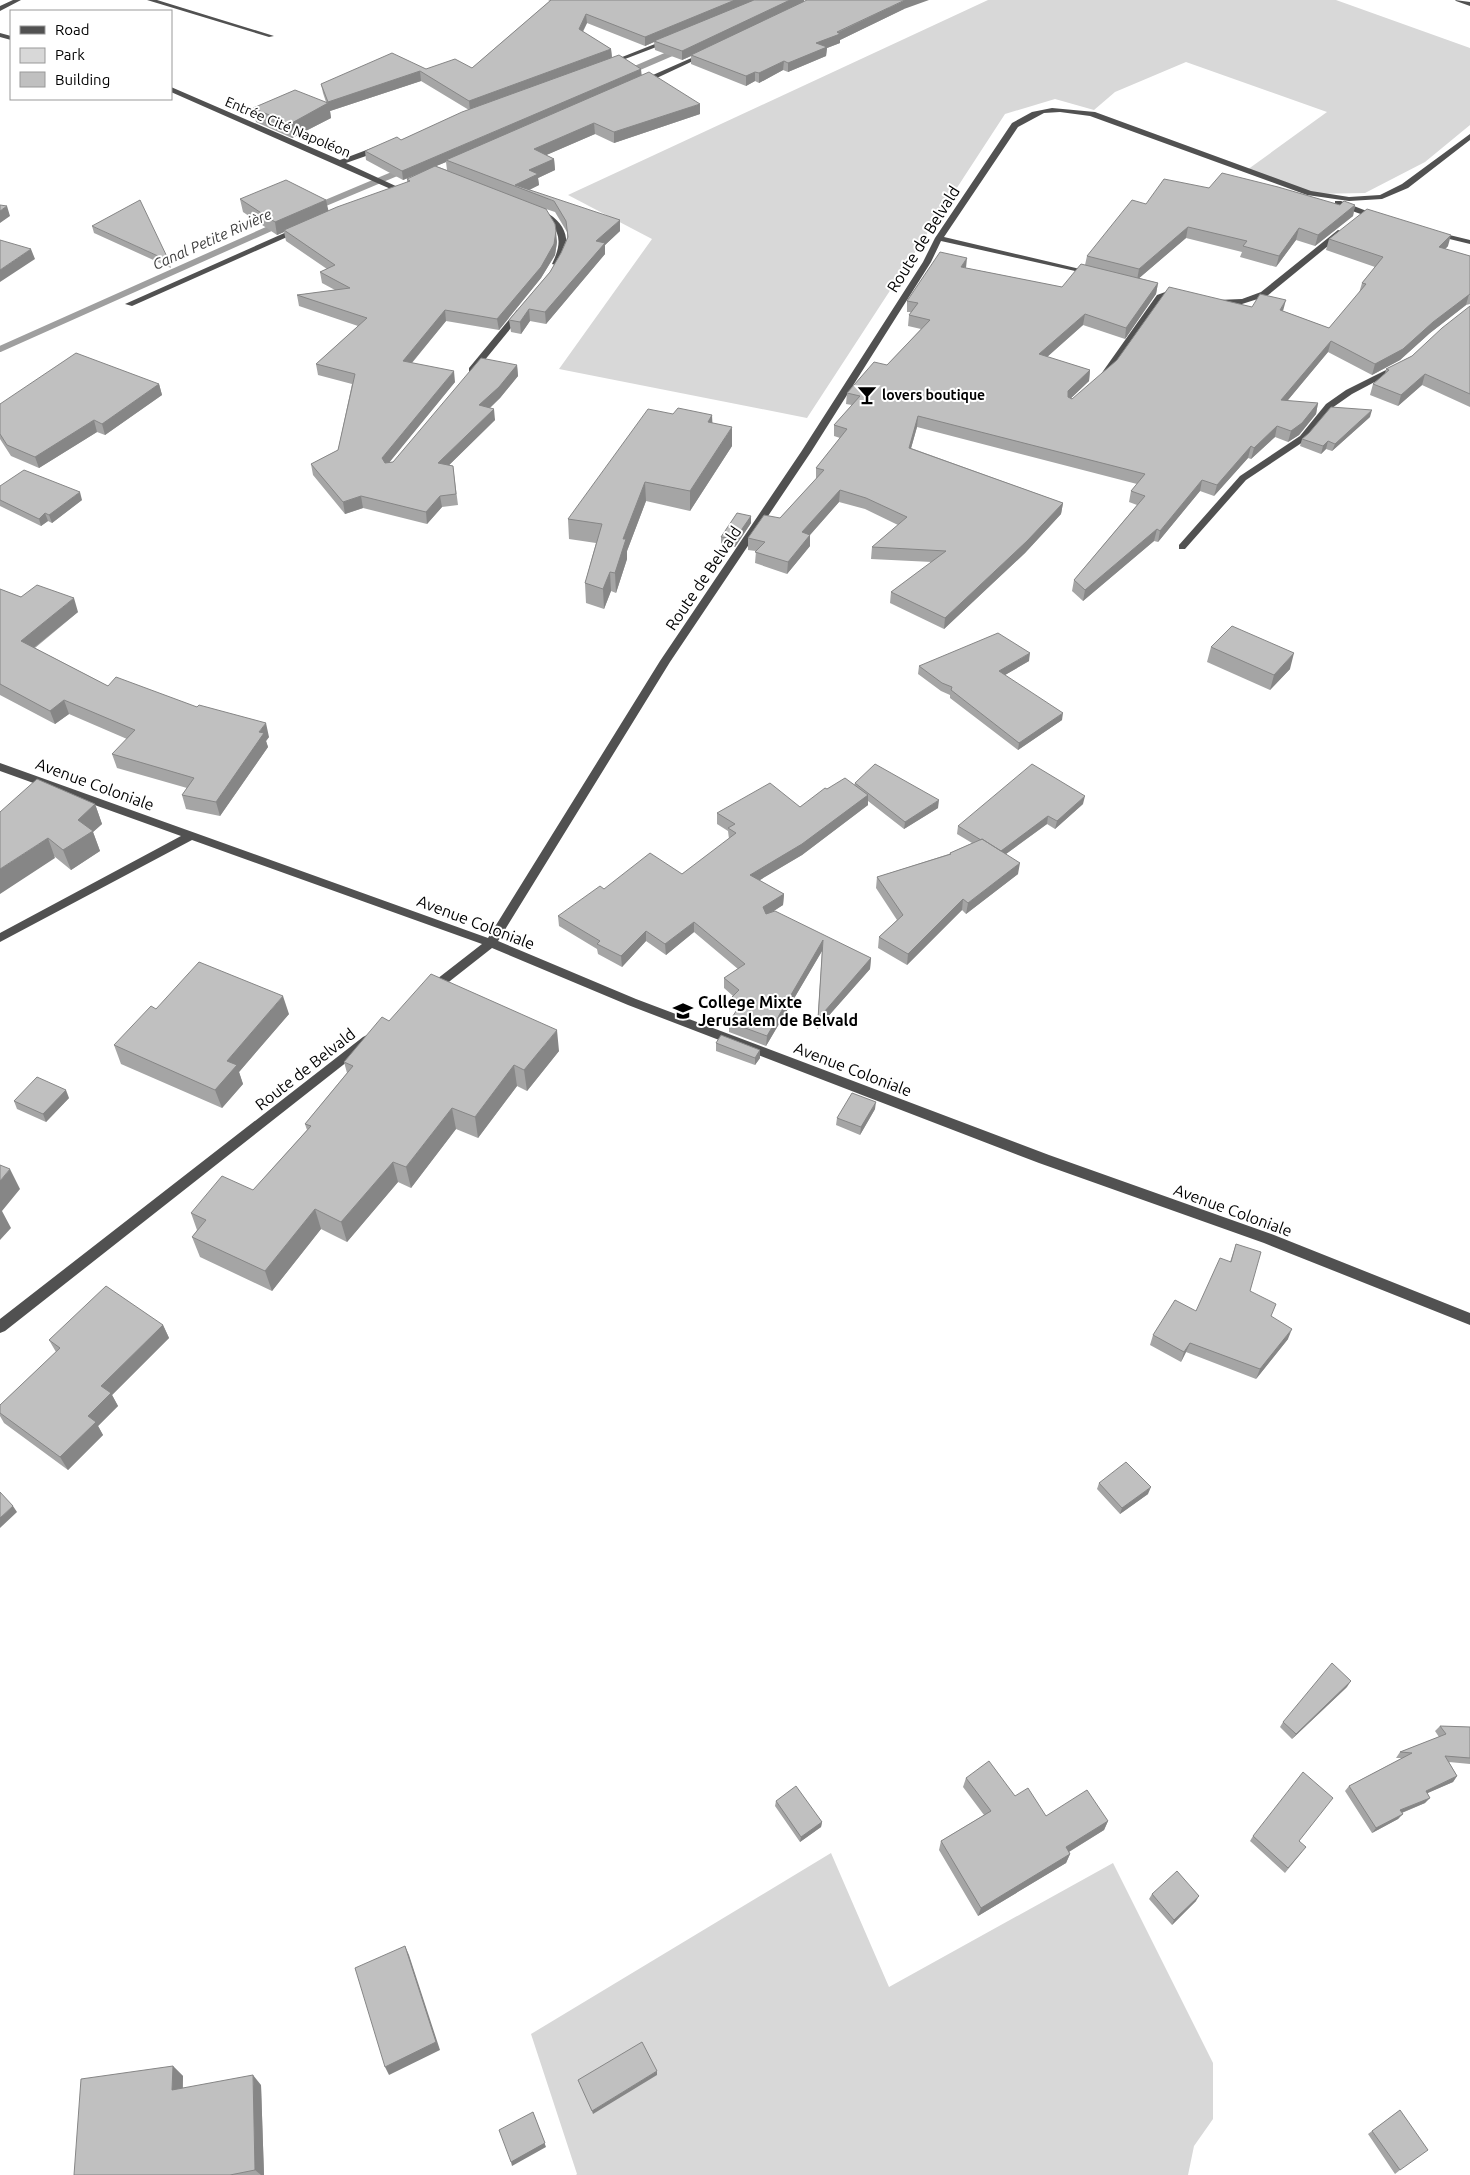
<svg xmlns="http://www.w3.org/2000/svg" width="1470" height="2175" font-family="Ubuntu,sans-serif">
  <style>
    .green { fill: #d8d8d8 }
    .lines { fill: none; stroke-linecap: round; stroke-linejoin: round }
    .stream { stroke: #9f9f9f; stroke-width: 6 }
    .minor { fill: #515151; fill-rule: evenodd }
    .wall { fill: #a5a5a5; fill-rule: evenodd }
    .shaded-wall { fill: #868686 }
    .building { fill: #c0c0c0; stroke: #868686 }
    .labels { text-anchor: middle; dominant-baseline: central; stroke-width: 4; stroke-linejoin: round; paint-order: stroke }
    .far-street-label { font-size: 14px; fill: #000; stroke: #fff }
    .far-poi-label { font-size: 14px; font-weight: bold; fill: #000; stroke: #fff; text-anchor: start }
    .far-water-label { font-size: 15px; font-style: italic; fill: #404040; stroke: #fff }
    .street-label { font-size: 16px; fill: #000; stroke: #fff }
    .poi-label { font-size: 16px; font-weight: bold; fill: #000; stroke: #fff; text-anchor: start }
  </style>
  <rect width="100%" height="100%" fill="#fff"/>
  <path class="green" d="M988,0h348l134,48v77l-45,37 -60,31 -52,1 -66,-24 80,-58 -141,-50 -71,30 -21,18 -39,-11 -50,15 -198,304 -248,-49 93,-130 -84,-44z
    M831,1853l58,134 224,-124 100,200v56l-19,27 -6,29h-612l1,-1 -46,-140z"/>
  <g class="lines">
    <path class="stream" d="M628,72l51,-22
      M316,207l88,-37
      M0,349l280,-125"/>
    <path class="minor" d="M13,0h8l-21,11v-5z
      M147,0h10l117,36 -5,1z
      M1455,0l15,2v4l-14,-5z
      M0,33l11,3v4l-11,-3z
      M670,38l3,2 -1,1 -60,23 -5,-1z
      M705,52l5,1 -66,31 -7,-2z
      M171,87l169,73 37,-14h6v4l-37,13 54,25 -7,2 -222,-98z
      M1052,108l43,4 216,79 38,6 31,-2 22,-11 68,-50v6l-62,48 -26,11 -33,2 -42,-6 -217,-79 -30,-4 -16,1 -26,14 -74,110 153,36 -4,2 -152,-34 -10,21 -120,190 -141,210 -172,279 138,58 413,156 225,80 196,78v12l-206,-82 -225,-80 -411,-158 -136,-57 -56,44h-8l-2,-3 2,-3 54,-42 -290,-104 -192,102v-9l181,-97 -181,-65v-8l488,175 172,-277 141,-209 122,-190 12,-24 77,-115 20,-11z
      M1335,201h6l41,16 -7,2 -40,-14z
      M531,206c7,0 13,4 18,8 20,13 22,32 10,52l-7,-2c14,-28 5,-40 -21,-54z
      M298,227l7,2 -173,77 -7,-2z
      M1338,230l7,2 -78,64 -25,8h-25l-4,-2 4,-2 25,-1 19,-7z
      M1433,231l37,9v4l-37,-9z
      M1168,291l13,1 4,2c-5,5 -15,1 -22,5l-49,71 -6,6h-6l-1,-2 56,-79z
      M517,310l7,2 -49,60h-6v-4z
      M1394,366l7,2 -49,26 -20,14 -26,32 -60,40 -61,69h-6v-4l61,-69 60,-40 26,-32 20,-14z
      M367,1035l4,2 2,3 -2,3 -366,288 -5,2v-14l363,-282z"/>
  </g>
  <path class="wall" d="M548,0h256v2l100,7 -64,31v3l-13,5 -1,8 -38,16 -5,-2 -24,13 -4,-2 -9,5 -55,-22v-8l-9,4 -27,-10 -1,-8 -9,4 -58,-23 -4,9 28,17 1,8 30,18 58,39 -86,29 -19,-9 -49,21 8,4 1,11 -17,8 1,7 -10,5 91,41 -15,14v9l-59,70 -16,-3 -9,13 -10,-2 -2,-12 41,-48 11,-19 6,-15v-6l-12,-20 -9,-3 11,33 -2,13 -14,23 -42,52 -53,-9 -34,42 43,19 -66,80h4l124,-97 1,11 -18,22 -10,10 5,12 -46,45 4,1 5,39 -16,2 -15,17 -64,-16 -18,6 -32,-39 -2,-11 27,-14 14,-66 -34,-9 -2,-11 42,-38 -59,-20 -2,-11 38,-5 -13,-7 -2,-11 7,-3 -41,-28 -2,-9 -7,3 -34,-23 -3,-13 88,12 79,-28v-4l13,-6 -17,7 -37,-20 -1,-9 36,-11 68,-30 -48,-29 -91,30 1,7 -39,20 -36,-16 -3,-14 73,-6 -3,-9 -2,-9 105,-15 46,-1 78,-67zM446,162l1,8 -11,-4z
    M1209,188l131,17h15l-2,11 -38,30 -19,-6 -20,27 -36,-10 2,-5 -56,-14 -47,40 19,5 -2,11 -31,45 -42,-14 -36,32 43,13 -1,11 -18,17 1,1 180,-92 31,4 46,17 30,-35 3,-10 13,-16 -49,-17 3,-11 119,7 -3,3 25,7v48l-4,1 -36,28 -30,27 -28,15 -44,-23 -41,49 31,2 -2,11 -17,21 -11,7 -13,-5 -24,22 -3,-1 -34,38 -14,-5 -42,51 -4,-1 -71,60 -11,-10 2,-11 63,-75 -8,-3 2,-11 6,-7 -220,-57 -6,21 152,55 -2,11 -36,39 -81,76 -54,-26 1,-11 41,-30 -61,-3 1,-12 26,-22 -33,-16 -26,-7 -29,33v11l-23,28 -32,-11 1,-12 -8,-1v-12l32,-20 36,-39v-11l24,-30 -6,-2v-11l18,-20 -6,-1 1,-11 40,-28 34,-36 -13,-3 1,-11 2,-3h-4v-11l59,-33 96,19 23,-22 2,-9 59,-52z
    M92,226l77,35 2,7 -77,-35z
    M1470,306v101l-48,-22 -24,21 -28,-11 3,-11 12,-10 1,-5 26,-13z
    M159,384l3,11 -57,40 -8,-3 -58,36 -28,-12 -11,-17v-35z
    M673,414l39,1v8l20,23 -42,65 -44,-10 -19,50v8l-11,34 -5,-2 -7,18 -18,-6 -1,-20 11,-40 -27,-4 -1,-20z
    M1370,417l-38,34 -6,-2 -5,5 -21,-8 2,-7z
    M0,486l82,14 -30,23 -4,-2 -7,5 -41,-20z
    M751,516v7l-16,24 -14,-3v-7z
    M0,589l21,8 57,15 -43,36 73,38 161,51 -3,4 2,6 -48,69 -34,-7 -4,-14 5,-7 -70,-20 -5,-14 15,-15 -58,-25 -14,10 -55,-29z
    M1211,647l79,22 -20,21 -63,-28z
    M1029,661l-24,14 57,45 -44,30 -68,-52v-3l-9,-4 -23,-17 1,-8z
    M855,783l83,25 -34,21 -36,-28v4l-66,50 -43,25 25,14 -1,11 -11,7 99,46 -1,11 -53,60 5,-78 -56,95 -37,-14v-10l8,-12 -5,-2v-11l1,-1 -9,-8v-10l14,-9 -44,-37 -28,23 -20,-14 -24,26 -24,-13 -1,-5 -38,-23 -1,-10 46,-27 78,-15 47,-35 -1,-8 -11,-7v-11l83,-6 27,-18 27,-4z
    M95,804l7,20 -9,8 7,19 -29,19 -71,-58z
    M1083,804l-28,25 -8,-5 -41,30 12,20 -52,40 -4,-4 -55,55 -29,-17 1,-11 18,-17 -21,-32 1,-11 72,-23 1,-1 22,-10 -15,-9 1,-8z
    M156,1009l133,5 -50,58 4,12 -21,24 -101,-44 -7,-19z
    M389,1021l170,30 -32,40 -10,-5 -39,52 -22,-9 -45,59 -13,-6 -51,60 -26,-13 -49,62 -72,-34 -8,-20 5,-7 -6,-17 62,-23 54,-60 -2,-6 42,-51 -3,-11z
    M716,1043l44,15 -5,7 -39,-14z
    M69,1098l-23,24 -29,-13 -3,-8z
    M875,1109l-15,26 -24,-10 1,-7z
    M1236,1244l14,47 21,25 17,23 -32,40 -70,-27 -5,10 -31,-17 3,-10 43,-24 34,-49z
    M163,1325l6,13 -57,57 6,11 -20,20 5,9 -35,35 -64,-47 -4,-7v-11l56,-53 -7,-12z
    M1099,1483l49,11 -28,20 -23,-25z
    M1347,1687l-55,52 -12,-12 3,-5z
    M1440,1726l30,1v37l-21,-2 8,14 -4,6 -26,11 -2,10 -23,10 -4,6 -26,14 -27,-42 4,-5 53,-28h-6l4,-6 39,-15 -4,-6z
    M966,1778l49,18 31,20 62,5 -4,9 -35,22 1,2 -4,9 -88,53 -39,-66 2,-9 43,-26 -21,-28z
    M776,1801l46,21 -1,5 -21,15 -25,-36z
    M1253,1836l47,5 2,11 -17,21 -35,-32z
    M1152,1894l44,7 -24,24 -23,-26z
    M173,2066l10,10v12l78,-3 3,90h-190z
    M1400,2110v60l-5,4 -27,-40z"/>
  <path class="shaded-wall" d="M735,0h22l-103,41v1l-9,4v-9z
    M790,0h14v2l-113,53v1l-9,4v-9z
    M905,0h24l-25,9 -64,31v3l-13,5 -1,8 -38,16v-9l28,-20z
    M586,14l1,9 -8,15v-9z
    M611,49l1,10 -142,52 -1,-10z
    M784,61l-1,9 -24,13v-10z
    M641,69l1,9 -196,82v2l-43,18 -1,-9z
    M420,71l1,10 -91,30 1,7 -39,20 -2,-14 38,-21v-1z
    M755,72v9l-9,5v-10z
    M700,104v10l-86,29v-11z
    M594,123l1,11 -60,26 -1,-11z
    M554,159l1,11 -17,8 1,7 -12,6 -12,-6 14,-15z
    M326,200l3,13 -45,17v2l-7,3 -2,-13z
    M1355,205l-2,11 -38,30 3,-11z
    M7,206l3,10 -10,7v-12z
    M620,220v11l-15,14v9l-59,70 -1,-12 51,-71z
    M1188,227l-2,11 -49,42 2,-11z
    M1299,228l-3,12 -20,27 3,-11z
    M556,231l1,11 -2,13 -14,23 -42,52 -2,-11z
    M1451,235l-3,11 -12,12 3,-11z
    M31,249l4,10 -35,23v-12z
    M967,258l-1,10 -5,-1z
    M1158,283l-2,11 -31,45 1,-11z
    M1469,294l-3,11 -36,28 -30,27 -28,15 3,-11 58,-42z
    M1286,300l-3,11 -3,-1z
    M529,309l1,12 -9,13 -1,-12z
    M445,310l1,11 -42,51 -1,-11z
    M1085,314l-2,11 -45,40 1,-11z
    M1331,341l-3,11 -50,60 3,-12z
    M517,365l1,11 -18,22 -19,18 -2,-11z
    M1090,370l-1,11 -22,21 1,-11z
    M454,371l1,11 -71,87 -2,-11z
    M1425,374l-3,11 -24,21 3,-11z
    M159,384l3,11 -57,40 -3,-11z
    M1318,403l-2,11 -17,21 -11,7 3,-11z
    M494,409l1,11 -55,54 -2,-11z
    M1372,410l-2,7 -38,34 3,-7z
    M712,415l1,19 -5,-12z
    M918,416l-1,11 -9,32 1,-11z
    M94,420l3,12 -58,36 -4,-11z
    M1277,426l-2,11 -24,22 3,-11z
    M732,427v19l-42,65v-20z
    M1328,441l-2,8 -5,5 2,-8z
    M1251,446l-3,12 -34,38 3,-11z
    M1202,480l-2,11 -42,51 2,-11z
    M645,482l1,19 -19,50v8l-11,34 -1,-20 8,-34z
    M840,490l-1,12 -37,42v-12z
    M80,492l2,8 -30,23 -3,-8z
    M361,496l2,12 -18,6 -2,-12z
    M440,496l2,11 -15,17 -1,-12z
    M1063,503l-2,11 -36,39 -81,76 1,-11z
    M45,513l3,8 -7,5 -2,-7z
    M751,516v7l-16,24v-8z
    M1157,529l-3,12 -71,60 2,-11z
    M810,535v11l-23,28 1,-12z
    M610,572l1,19 -7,18 -1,-20z
    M74,598l4,14 -52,42 -5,-13z
    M1030,653l-1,8 -31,18 1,-8z
    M1294,653l-4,16 -20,21 4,-15z
    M64,700l5,14 -14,10 -5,-13z
    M1063,713l-1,7 -44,30 1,-7z
    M266,723l3,14 -3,4 2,6 -48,69 -4,-14 43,-70z
    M868,795v10l-66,50 -52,31v-11z
    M1085,796l-2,8 -28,25 2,-8z
    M939,800l-1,8 -34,21 1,-7z
    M95,804l7,20 -9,8 7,19 -29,19 -8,-20 15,-30z
    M1048,816l-1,8 -48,35 1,-8z
    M48,838l7,20 -55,36v-25z
    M1020,863l-2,11 -52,40 2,-11z
    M784,894l-1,11 -20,13v-11z
    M963,899l-1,11 -55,55 1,-11z
    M694,922v10l-28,23 -1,-11z
    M646,931v10l-24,26 -1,-11z
    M823,940l-1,11 -56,95 1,-10z
    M871,958l-1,11 -53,60 1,-10z
    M283,996l6,18 -50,58 4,12 -21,24 -7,-18 12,-29z
    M557,1030l2,21 -32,40 -3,-21z
    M760,1050v8l-5,7v-7z
    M514,1065l3,21 -39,52 -3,-21z
    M66,1090l3,8 -23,24 -3,-8z
    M876,1102l-1,7 -15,26 1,-8z
    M452,1108l4,21 -45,59 -5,-21z
    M393,1162l5,20 -51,60 -6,-20z
    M10,1169l10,20 -18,22 9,17 -11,12v-59z
    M315,1209l6,20 -49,62 -7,-20z
    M163,1325l6,13 -57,57 6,11 -20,20 5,9 -35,35 -8,-13 28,-41 13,-30z
    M1292,1329l-4,10 -32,40 4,-10z
    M1190,1343l-4,9 -5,10 3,-10z
    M1151,1487l-3,7 -28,20 2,-6z
    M13,1506l4,6 -17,16v-10z
    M1351,1681l-4,6 -55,52 4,-5z
    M1457,1776l-4,6 -32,14 5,-5z
    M1430,1798l-5,5 -29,12 4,-5z
    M1403,1814l-5,5 -26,14 4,-5z
    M1108,1821l-4,9 -42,26 4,-9z
    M822,1822l-1,5 -21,15 1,-5z
    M1070,1854l-4,9 -88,53 3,-8z
    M1199,1896l-3,5 -24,24 2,-5z
    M405,1946l4,9 31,95 -51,25 -4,-8z
    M173,2066l10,10 -1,24 -10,-10z
    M657,2071v4l-64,39 -1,-3z
    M253,2075l8,10 3,90h-3l-6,-5z
    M533,2112l13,35 -34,19 -1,-4z"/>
  <path class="building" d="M551,0h184l-90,37 -59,-23 -7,15 32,20 -142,52 -49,-30 -92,31 -7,-18 71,-31 34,16 29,-10 17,9z
    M754,0h36l-108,51 -28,-10z
    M807,0h98l-68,32 3,2 -24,9 11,4 -39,16 -4,-2 -25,12 -4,-1 -9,4 -55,-21z
    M619,55l22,14 -239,102 -37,-20 32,-14 4,3 61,-28z
    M649,72l51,32 -86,28 -20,-9 -60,26 20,10 -25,11 9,4 -23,11 105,35 -24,21 9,2 -60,69 -16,-3 -9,13 -11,-2 41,-48 11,-19 7,-16 -2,-16 -12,-20 -108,-41z
    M295,90l33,13 -38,21 -37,-16z
    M435,166l111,43 9,15 1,7 -2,13 -13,23 -44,52 -52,-9 -42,51 51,10 -72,87 3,5 8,-1 88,-104 36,7 -18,22 -20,18 15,4 -56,54 15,3 3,28 -16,2 -14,16 -65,-16 -18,6 -32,-38 27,-14 17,-76 -39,-10 51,-46 -70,-23 53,-7 -30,-16 15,-7 -51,-35 53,-23 73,-26 -3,-2z
    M1222,173l56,14 62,18 4,-4 11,4 -37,30 -19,-7 -20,28 -36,-10 4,-5 -59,-14 -49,42 -52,-13 45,-56 14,4 18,-25 45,9z
    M286,180l40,20 -51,22 -35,-23z
    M140,200l29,61 -77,-35z
    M0,205l7,1 -7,5z
    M1367,209l84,26 -12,12 31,9v38l-37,28 -30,27 -28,15 -44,-23 -50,59 37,3 -16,20 -11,8 -14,-5 -23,22 -3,-2 -34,39 -15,-5 -42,51 -3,-2 -72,61 -11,-10 71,-84 -14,-5 14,-17 -227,-58 -9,32 154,55 -36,38 -82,77 -54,-26 55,-41 -74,-4 35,-30 -41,-19 -26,-8 -38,42 8,3 -22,27 -33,-10 10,-10 -17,-4 16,-23 16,3 44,-48 -8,-2 31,-39 -13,-4 26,-29 -13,-3 27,-31 13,3 43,-45 -21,-5 9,-12 -11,-2 33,-49 27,6 -6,9 101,20 19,-23 77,19 -32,45 -41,-14 -46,40 51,16 -22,21v6l4,2 45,-39 52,-73 83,20 8,-13 26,6 -6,10 49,18 37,-44 -4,-1 21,-26 -54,-18z
    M0,240l31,9 -31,21z
    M1470,306v88l-45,-20 -24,21 -28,-11 16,-14 -3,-1 26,-13 30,-28z
    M76,353l83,31 -57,40 -8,-4 -59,37 -28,-12 -7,-11v-30z
    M1331,407l41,3 -37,34 -7,-3 -5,5 -21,-7 7,-6z
    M678,408l34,7 -4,7 24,5 -42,64 -45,-9 -22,57h3l-11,34 -5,-1 -7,17 -18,-6 17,-59 -34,-5 80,-110 25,5z
    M24,470l56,22 -31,23 -4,-2 -6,6 -39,-19v-14z
    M737,513l14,3 -16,23 -14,-2z
    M37,585l37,13 -53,43 87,45 8,-9 81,30 2,-2 67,18 -7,9 5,1 -48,69 -34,-7 12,-17 -82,-24 23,-24 -71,-30 -14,11 -50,-27v-95l21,8z
    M1232,626l62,27 -20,22 -63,-28z
    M998,633l32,20 -31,18 64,42 -44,30 -68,-53 1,-3 -10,-4 -23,-17z
    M875,764l64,36 -34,22 -50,-39z
    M1032,764l53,32 -28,25 -9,-5 -47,35 -19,-12 -1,1 -23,-14z
    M845,778l23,17 -66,49 -52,31 34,19 -21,13 3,7 9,-3 96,47 -53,61 5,-79 -56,96 -38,-14 13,-20 -10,-5 7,-7 -15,-12 21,-14 -51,-42 -29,22 -19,-13 -25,25 -24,-12 3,-3 -42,-25 42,-30 4,3 46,-36 32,21 54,-41 -8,-5 7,-4 -18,-11 53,-30 30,24 25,-19 2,1z
    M37,779l58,25 -17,16 15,11 -30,19 -15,-12 -48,31v-57z
    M982,839l38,24 -52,40 -5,-4 -55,55 -29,-17 24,-22 -26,-38 74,-23 -1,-1z
    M199,962l84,34 -56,65 10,4 -22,25 -101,-45 37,-39 5,3z
    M431,974l126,56 -33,40 -10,-5 -39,52 -23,-9 -46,59 -13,-5 -52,60 -26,-13 -50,62 -73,-34 14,-17 -15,-7 31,-37 31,14 58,-64 -6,-2 48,-58 -9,-4 38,-45 7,4z
    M721,1035l39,15 -5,8 -39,-15z
    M37,1077l29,13 -23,24 -29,-13z
    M852,1093l24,9 -15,25 -24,-9z
    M0,1165l10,4 -10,12z
    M1236,1244l25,8 -11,39 26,13 -5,12 21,13 -32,40 -70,-26 -6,9 -31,-17 22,-35 21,11 24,-53 11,4z
    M106,1286l57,39 -62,61 10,7 -23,23 8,6 -36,35 -60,-44v-8l60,-57 -11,-8z
    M1126,1462l25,25 -29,21 -23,-25z
    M0,1492l13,14 -13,12z
    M1332,1663l19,18 -55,53 -13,-12z
    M1440,1726l30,1v31l-25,-2 12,20 -31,15 4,7 -30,12 3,4 -27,14 -27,-42 63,-33 -12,-1 46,-18z
    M989,1761l26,35 13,-8 18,28 41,-26 21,31 -42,26 4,7 -89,54 -40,-67 50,-30 -25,-33z
    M1303,1772l30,26 -34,43 7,6 -18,21 -35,-32z
    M796,1786l26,36 -21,15 -25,-36z
    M1177,1871l22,25 -25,24 -22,-26z
    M405,1946l31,96 -51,25 -30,-99z
    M642,2042l15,29 -65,40 -14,-31z
    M173,2066l-1,24 81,-15 2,95 -25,5h-156l7,-96z
    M1400,2110l28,40 -28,20 -28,-39z
    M533,2112l12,31 -34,19 -12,-32z"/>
  <defs>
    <symbol id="bar-bare" viewBox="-9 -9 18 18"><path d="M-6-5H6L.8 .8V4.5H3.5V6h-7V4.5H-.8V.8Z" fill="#000" stroke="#fff" stroke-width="2.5" paint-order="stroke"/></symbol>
    <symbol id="school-bare" viewBox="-9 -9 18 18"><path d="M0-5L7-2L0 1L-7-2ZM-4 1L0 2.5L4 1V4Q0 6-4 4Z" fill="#000" stroke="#fff" stroke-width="2.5" paint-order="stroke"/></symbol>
  </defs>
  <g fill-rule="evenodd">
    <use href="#bar-bare" x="853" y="381" width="28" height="28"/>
    <use href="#school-bare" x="669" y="997" width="28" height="28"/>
  </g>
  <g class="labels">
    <g class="far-street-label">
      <text transform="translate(288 127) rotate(23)">Entrée Cité Napoléon</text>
    </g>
    <g class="far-poi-label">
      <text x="882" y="395">lovers boutique</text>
    </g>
    <g class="far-water-label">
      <text transform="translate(212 239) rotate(-24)">Canal Petite Rivière</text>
    </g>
    <g class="street-label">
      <text transform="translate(923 239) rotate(-58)">Route de Belvald</text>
      <text transform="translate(703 578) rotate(-56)">Route de Belvald</text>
      <text transform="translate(95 784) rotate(20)">Avenue Coloniale</text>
      <text transform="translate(476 922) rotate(21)">Avenue Coloniale</text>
      <text transform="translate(305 1069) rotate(-38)">Route de Belvald</text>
      <text transform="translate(853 1069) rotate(21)">Avenue Coloniale</text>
      <text transform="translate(1233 1210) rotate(20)">Avenue Coloniale</text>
    </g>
    <g class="poi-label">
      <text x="698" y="1002">College Mixte<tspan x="698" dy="18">Jerusalem de Belvald</tspan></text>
    </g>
  </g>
  <rect x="10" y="10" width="162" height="90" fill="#ffffff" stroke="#999999"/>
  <rect x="20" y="26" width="25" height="8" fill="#515151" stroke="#999999"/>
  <text x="55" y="35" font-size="15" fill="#000000">Road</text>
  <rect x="20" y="48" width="25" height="15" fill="#d8d8d8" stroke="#999999"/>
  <text x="55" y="60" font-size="15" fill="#000000">Park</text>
  <rect x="20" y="72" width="25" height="15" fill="#c0c0c0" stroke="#999999"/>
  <text x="55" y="85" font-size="15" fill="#000000">Building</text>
</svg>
